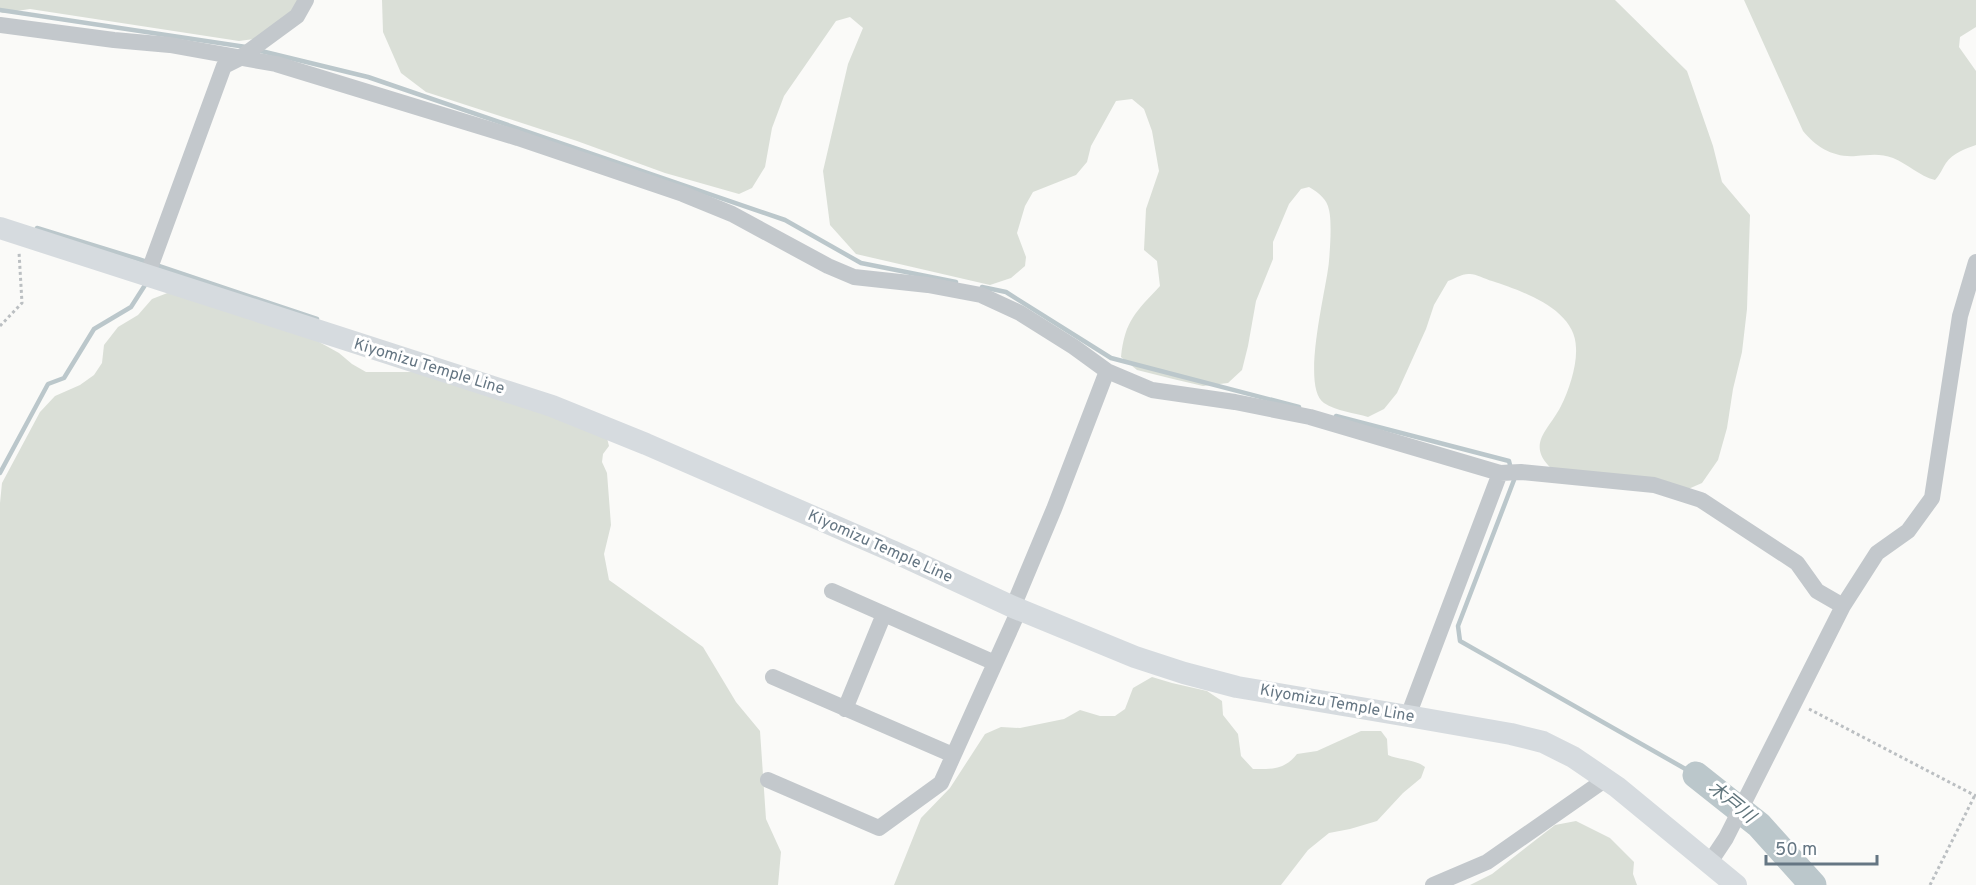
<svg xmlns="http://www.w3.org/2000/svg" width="1976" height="885" font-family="Overpass,'Noto Sans JP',sans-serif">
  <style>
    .green { fill: #dadfd7 }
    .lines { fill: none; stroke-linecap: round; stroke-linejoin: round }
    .stream { stroke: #bbc7cb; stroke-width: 4.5 }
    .river { stroke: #bbc7cb; stroke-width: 27 }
    .path { stroke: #bbbfc2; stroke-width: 3; stroke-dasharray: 3 3; stroke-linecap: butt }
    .minor { stroke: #c3c8cc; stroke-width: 16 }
    .secondary { stroke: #d6dbdf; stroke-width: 22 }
    .labels { text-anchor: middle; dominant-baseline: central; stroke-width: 6; stroke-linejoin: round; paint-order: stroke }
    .street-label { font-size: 16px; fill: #657683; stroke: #fff }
    .water-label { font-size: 18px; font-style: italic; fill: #60757c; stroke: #fff }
  </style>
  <rect width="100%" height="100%" fill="#fafaf8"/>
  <path class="green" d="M0,0h302l-8,14 -40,25 -15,2 -209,-32 -27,4 -3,-1z
    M382,0h1233l72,71 26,75 9,36 28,33 -3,94 -5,43 -9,37 -6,39 -9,32 -16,23 -16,7 -134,-21c-27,-25 -3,-39 9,-63 8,-16 16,-40 15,-58 0,-39 -54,-57 -84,-67 -7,-2 -16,-7 -22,-7 -7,-1 -16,5 -22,7l-14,24 -8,24 -29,64 -13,16 -16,8c-13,-4 -32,-6 -44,-14 -24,-16 3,-115 5,-142 1,-11 3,-40 0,-51 -2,-11 -10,-17 -20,-23l-8,2 -12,15 -16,38v17l-17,42 -8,45 -6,24 -14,13 -25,3 -30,-7 -36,-9 -16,-13c4,-37 15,-45 39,-71l-3,-25 -13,-11 2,-41 13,-38 -7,-40 -8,-22 -12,-10 -16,2 -25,45 -4,16 -11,13 -43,17 -8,14 -8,27 9,24 -1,9 -14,12 -21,7 -134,-31 -26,-29 -7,-54 25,-107 15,-36 -13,-11 -14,4 -52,75 -12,32 -7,39 -13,21 -13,6 -74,-21 -88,-32 -151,-49 -25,-19 -18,-41z
    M1744,0h232v27l-16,10 -1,10 17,24v74c-11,4 -23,8 -30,18 -4,6 -6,12 -11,17 -16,-4 -27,-16 -42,-22 -13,-5 -24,-3 -37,-2 -22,2 -40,-9 -53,-25z
    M170,292l131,40 38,21 13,11 14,8h53l146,46 42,20 2,8 -6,8 -1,8 5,11 4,52 -7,29 5,26 94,67 33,55 24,29 6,88 15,33 -3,33h-778v-382l2,-20 38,-71 15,-16 25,-11 14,-10 8,-12 2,-18 14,-18 20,-12 14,-16z
    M1152,677l20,6 35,8 15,10 1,14 15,19 3,22 12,13c20,0 31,1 44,-15l20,-3 44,-20h20l6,8 1,16c11,5 27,4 37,12l-4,11 -18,15 -26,28 -27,8 -21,4 -21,17 -27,35h-387l27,-67 29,-30 35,-54 16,-7 19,1 44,-9 16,-9 20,6h15l10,-7 8,-21z
    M1576,821l34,17 24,24 -1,12 4,11h-167l22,-11 63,-49z"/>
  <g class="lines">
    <path class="stream" d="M0,10l246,37
      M257,50l111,27 417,143 76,43 95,19
      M37,228l101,31 179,60
      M982,287l24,5 105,66 188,49
      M1336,416l173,45 2,8
      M0,473l48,-89 16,-6 30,-49 37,-22 16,-25
      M1513,477l1,3 -56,146 2,15 236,134"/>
    <path class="river" d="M1696,775l63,50 54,60"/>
    <path class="path" d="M0,326l22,-23 -3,-51
      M1809,709l167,87
      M1930,885l45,-90"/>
    <path class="minor" d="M0,25l114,15 56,5 106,19 242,74 165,56 49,20 96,52 26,11 74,8 53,10 39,18 54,34 33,24 45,19 83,12 75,15 190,56 21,-1 133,13 47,15 96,63 20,28 26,15
      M147,276l77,-210 16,-8 57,-42 9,-16
      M832,591l163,72
      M1013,607l41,-98 53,-138
      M773,677l180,78
      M845,709l39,-95
      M1408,716l92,-243
      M768,780l111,48 62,-45 78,-173
      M1710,862l16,-24 117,-232 34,-53 31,-22 24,-33 28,-182 16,-54
      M1433,885l54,-23 119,-83"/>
    <path class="secondary" d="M0,228l552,178 94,38 246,107 121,56 122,50 49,16 53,14 171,29 103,18 32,8 30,15 44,30 119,98"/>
  </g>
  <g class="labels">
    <g class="street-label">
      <text transform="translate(429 367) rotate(17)">Kiyomizu Temple Line</text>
      <text transform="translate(880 547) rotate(24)">Kiyomizu Temple Line</text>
      <text transform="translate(1337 704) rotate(10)">Kiyomizu Temple Line</text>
    </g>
    <g class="water-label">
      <text transform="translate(1731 803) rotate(39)">木戸川</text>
    </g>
  </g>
  <path d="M1766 855v9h111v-9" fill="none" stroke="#657683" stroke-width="3"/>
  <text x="1775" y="855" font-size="18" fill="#657683" stroke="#ffffff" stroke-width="4.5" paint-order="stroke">50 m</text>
</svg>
